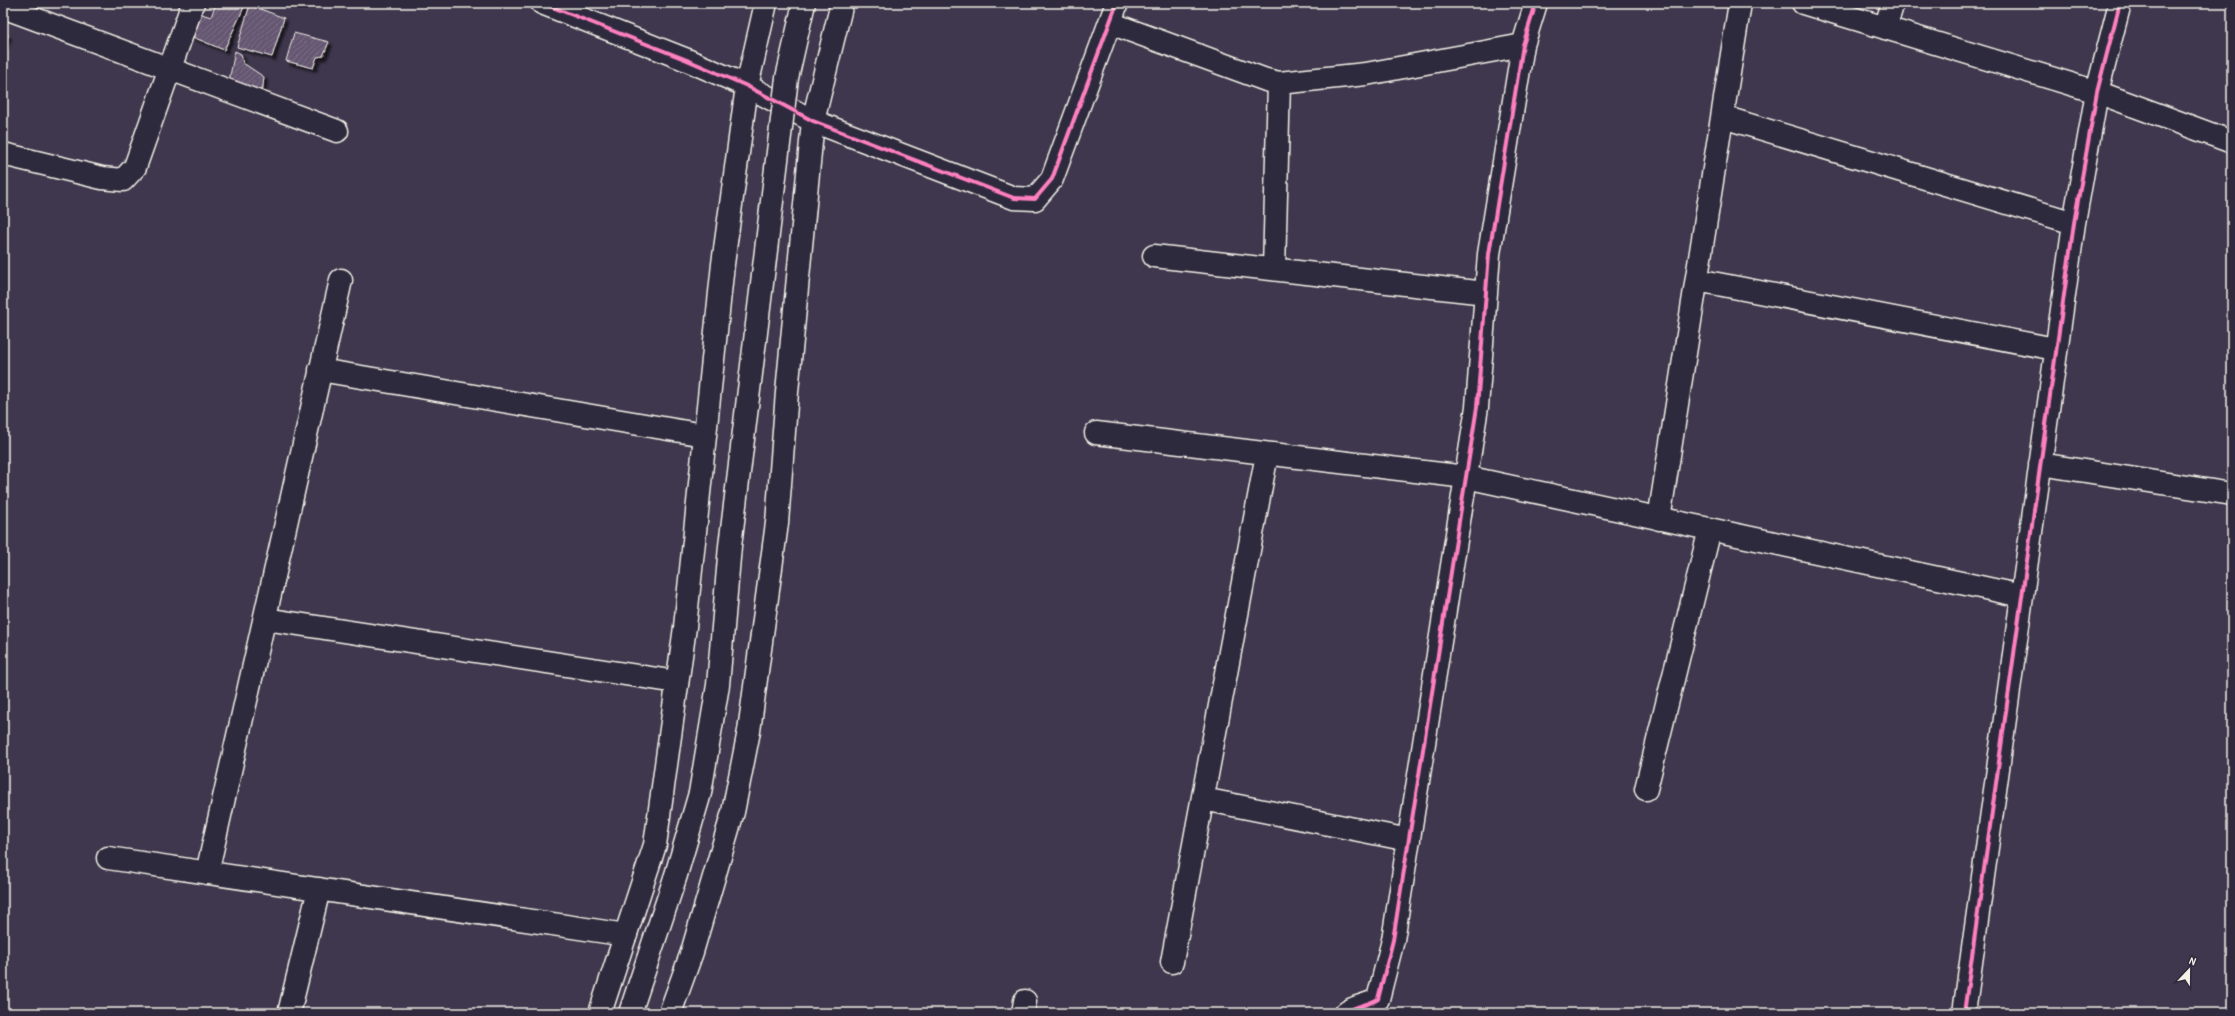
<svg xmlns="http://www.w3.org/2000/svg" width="2235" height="1016" font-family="'Patrick Hand',sans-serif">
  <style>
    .building { fill: url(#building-hatch); stroke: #f4f1e8; filter: url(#shadow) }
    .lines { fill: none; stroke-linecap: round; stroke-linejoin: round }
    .minor-casing { stroke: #f4f1e8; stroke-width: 25 }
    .major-casing { stroke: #f4f1e8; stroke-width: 25 }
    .minor { stroke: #2f2a3d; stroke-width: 22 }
    .major { stroke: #2f2a3d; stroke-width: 22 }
    .major-bridge-casing { stroke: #f4f1e8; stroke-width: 25; stroke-linecap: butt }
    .major-bridge { stroke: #2f2a3d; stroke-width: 22 }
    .cycleway-casing { stroke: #2f2a3d; stroke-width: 6 }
    .cycleway { stroke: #ff80c0; stroke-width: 4 }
  </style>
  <defs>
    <pattern id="building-hatch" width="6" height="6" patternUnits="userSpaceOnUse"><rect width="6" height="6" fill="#655672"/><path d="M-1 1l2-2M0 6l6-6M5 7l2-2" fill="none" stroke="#7c6f86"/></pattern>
    <filter id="shadow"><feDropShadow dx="3.5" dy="3.5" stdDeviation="1" flood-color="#0009"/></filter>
  </defs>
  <rect width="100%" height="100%" fill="#3f374d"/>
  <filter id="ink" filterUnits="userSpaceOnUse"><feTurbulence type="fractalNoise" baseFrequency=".025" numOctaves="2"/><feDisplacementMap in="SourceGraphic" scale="8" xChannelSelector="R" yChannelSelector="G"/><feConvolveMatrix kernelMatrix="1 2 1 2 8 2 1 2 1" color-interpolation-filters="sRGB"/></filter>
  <g filter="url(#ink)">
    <path class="building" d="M216,3h30l-22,47 -41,-17 9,-22 19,6z
      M250,5l34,13 -12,39 -35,-10z
      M3,33l5,2 -5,13z
      M294,33l35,9 -6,14 -6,1 -4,11 -27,-7z
      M235,51l6,3 2,9 21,14 -2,18 -34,-9z"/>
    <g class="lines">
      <defs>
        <path id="minor" d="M542,3l145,57 60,26 66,35 201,77 21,1 17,-20 65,-176
          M1803,3l294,89 135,50
          M3,7l334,124
          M1110,23l156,57 13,3 87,-9 157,-29
          M1885,28l8,-25
          M1723,117l351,106
          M3,154l99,24 21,2 12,-13 58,-164
          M1154,256l332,37
          M1274,269l5,-186
          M1697,280l358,69
          M320,370l384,65
          M1096,433l370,44 556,119
          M2040,464l192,30
          M1659,519l81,-516
          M265,619l412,63
          M1646,789l64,-260
          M1203,799l206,41
          M108,858l518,77
          M207,873l134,-593
          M1172,962l95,-508
          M289,1013l30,-124
          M1023,1013l2,-12
          M1346,1013c10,-8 21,-7 32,-14l15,-59 84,-533 12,-153 34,-209 13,-42
          M1964,1013l110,-790 23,-131 23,-89"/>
        <path id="major" d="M600,1013l55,-168 30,-218 38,-363 24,-178 19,-83
          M670,1013l22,-61 41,-140 16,-81 28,-208 10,-131 26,-271 29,-118"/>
      </defs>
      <use href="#minor" class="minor-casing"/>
      <use href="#major" class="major-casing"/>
      <use href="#minor" class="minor"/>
      <use href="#major" class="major"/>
      <defs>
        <path id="major-bridge" d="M630,1013l46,-138 24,-82 18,-108 12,-139 57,-468 17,-75"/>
      </defs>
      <use href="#major-bridge" class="major-bridge-casing"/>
      <use href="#major-bridge" class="major-bridge"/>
      <defs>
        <path id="cycleway" d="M542,3l145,57 60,26 66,35 201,77 21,1 17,-20 65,-176
          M1346,1013c10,-8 21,-7 32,-14l15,-59 84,-533 12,-153 34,-209 13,-42
          M1964,1013l110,-790 23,-131 23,-89"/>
      </defs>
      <use href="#cycleway" class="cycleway-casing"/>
      <use href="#cycleway" class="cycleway"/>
    </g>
  </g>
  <rect width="2235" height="1016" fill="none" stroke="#2f2a3d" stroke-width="16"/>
  <rect x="8" y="8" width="2219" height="1000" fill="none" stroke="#f4f1e8" stroke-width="1.5" filter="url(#ink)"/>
  <g transform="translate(2189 970) rotate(22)" stroke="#2f2a3d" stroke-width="3" paint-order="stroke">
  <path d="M0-3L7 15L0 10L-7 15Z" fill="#f4f1e8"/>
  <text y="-6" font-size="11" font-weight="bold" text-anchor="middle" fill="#f4f1e8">N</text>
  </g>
</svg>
